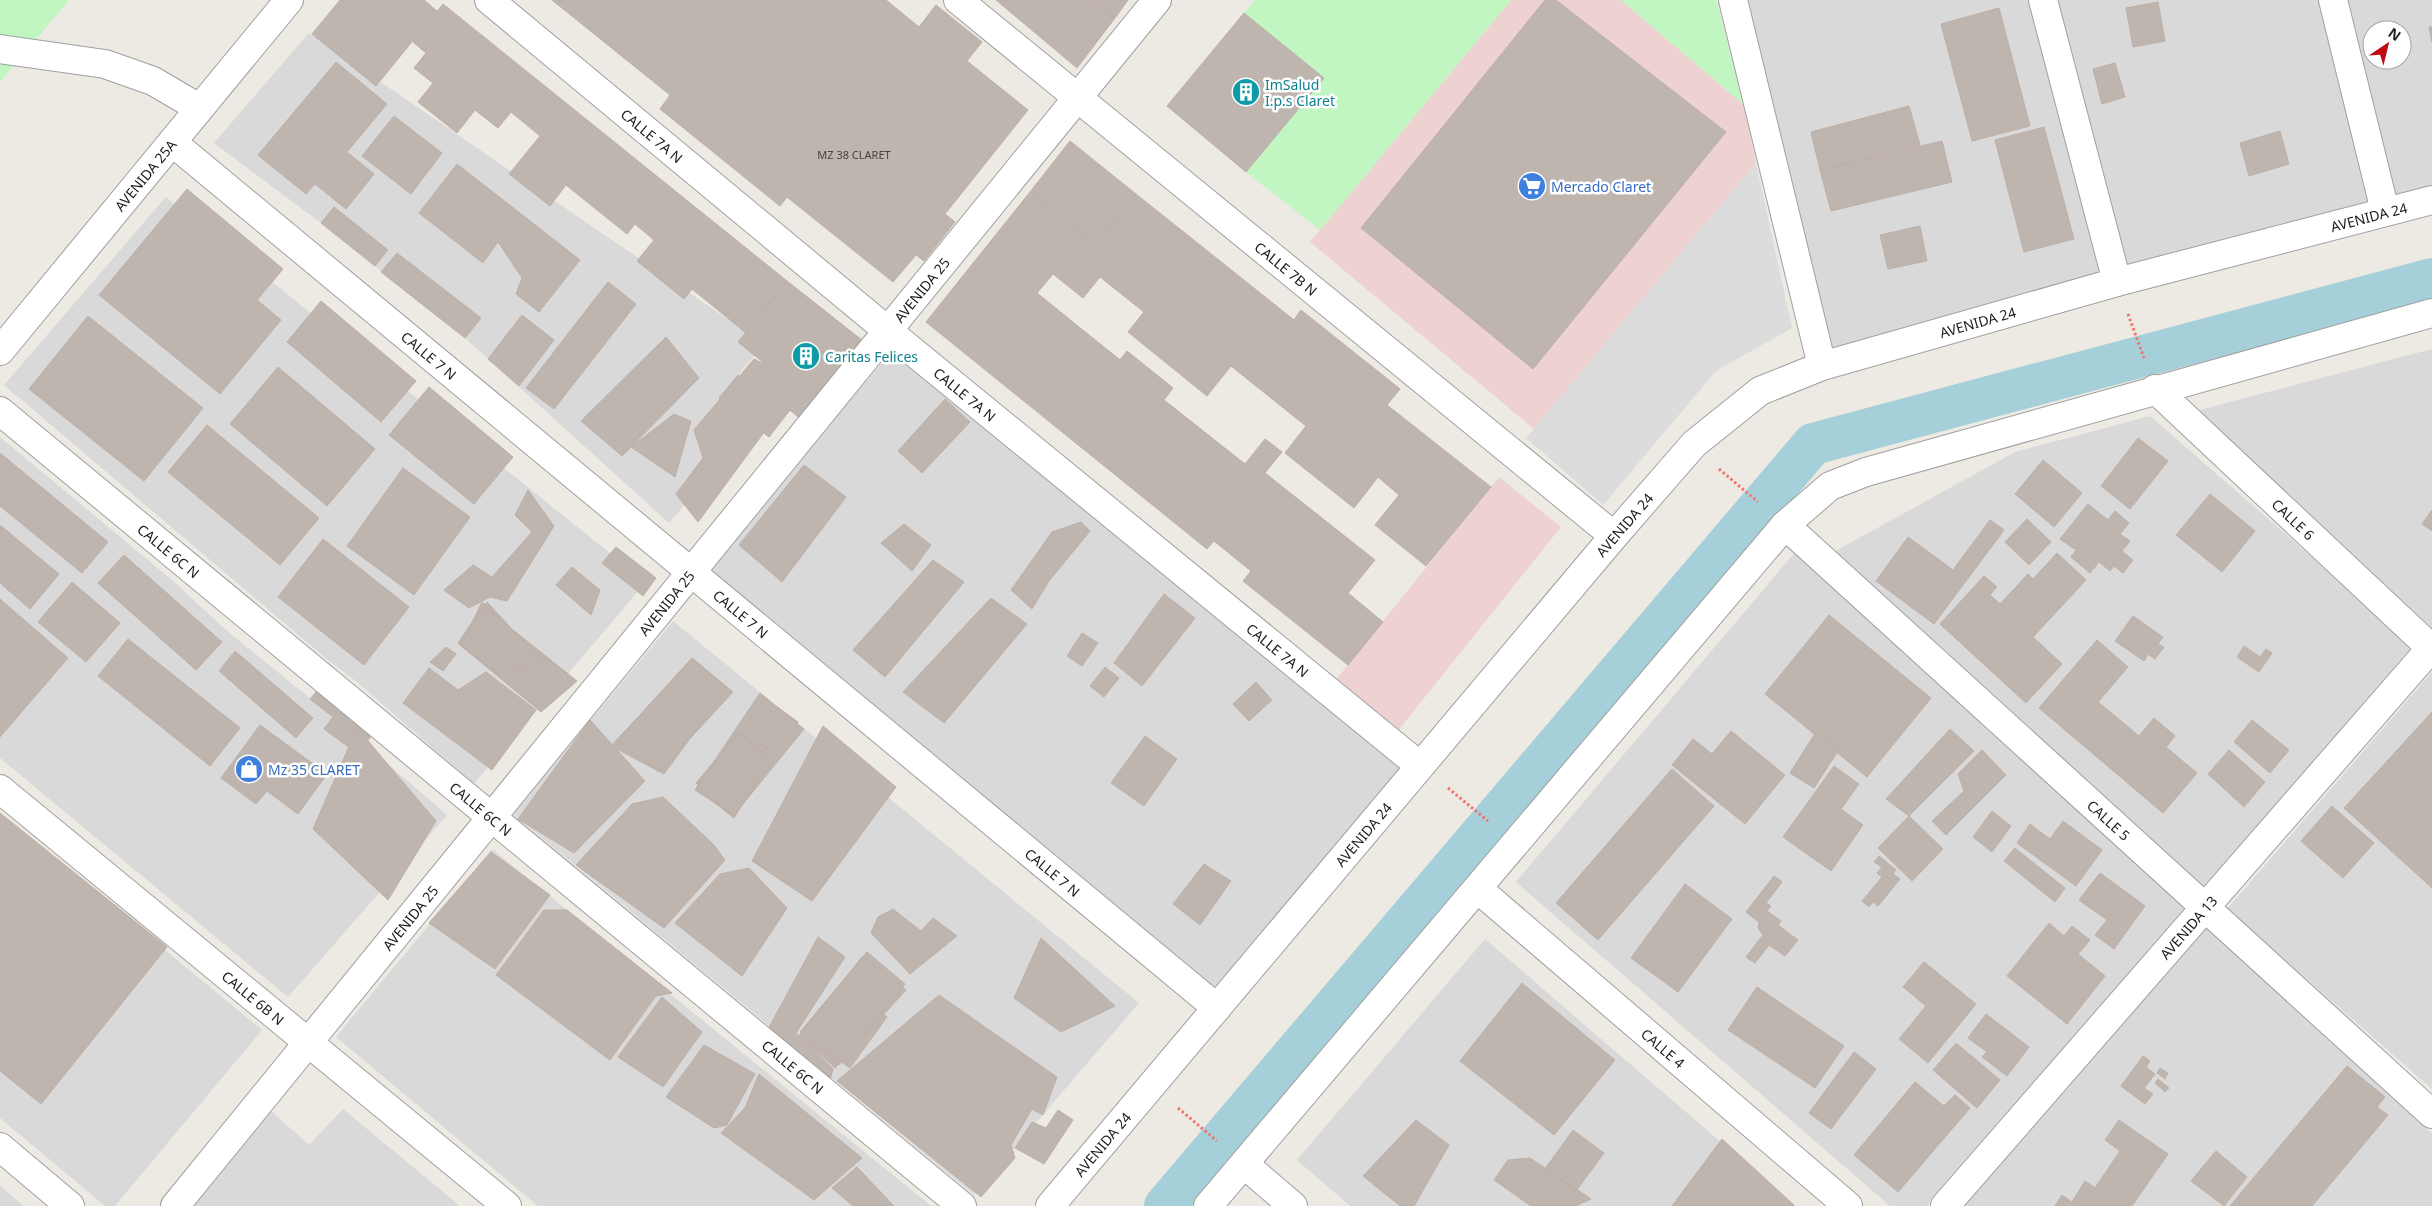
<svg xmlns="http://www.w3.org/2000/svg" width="2432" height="1206" font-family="'Noto Sans',sans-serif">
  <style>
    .residential { fill: #dad9d9; fill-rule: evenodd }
    .commercial { fill: #eed2d2 }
    .park { fill: #c1f6c2 }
    .parking { fill: #dcdcdc }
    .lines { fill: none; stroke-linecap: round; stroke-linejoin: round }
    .canal { stroke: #a5d0d9; stroke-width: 42 }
    .building { fill: #beb5af; stroke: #beafa6 }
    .minor-casing { stroke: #a0a0a0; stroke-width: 30 }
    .tertiary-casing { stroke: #a0a0a0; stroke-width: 30 }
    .path { stroke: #f2756e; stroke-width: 3; stroke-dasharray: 2.5 2.5; stroke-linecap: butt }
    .minor { stroke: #fff; stroke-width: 28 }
    .tertiary { stroke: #fff; stroke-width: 28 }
    .labels { text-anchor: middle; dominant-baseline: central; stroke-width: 5; stroke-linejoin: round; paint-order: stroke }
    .number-label { font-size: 11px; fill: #444241 }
    .culture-label { font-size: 14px; fill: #0d838f; stroke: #fff; text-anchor: start }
    .street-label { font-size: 14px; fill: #1c1c1c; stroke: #fff }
    .shop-label { font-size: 14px; fill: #366cbe; stroke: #fff; text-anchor: start }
  </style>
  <rect width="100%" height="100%" fill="#ede9e3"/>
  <path class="residential" d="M1748,0h283l72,274 -272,76z
    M2050,0h274l52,205 -256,64z
    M2343,0h89v191l-40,10zM2372,30h30v30h-30z
    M309,33l455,311 -45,54 34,28 -84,97 -204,-185 -144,-115 -107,-80z
    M166,197l480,385 -172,202 -117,-102 -28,-21 -325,-276z
    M2432,349v287l-240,-224z
    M893,350l511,418 -185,226 -513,-425z
    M2150,416l264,230 -210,244 -372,-337 183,-101z
    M0,437l172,143 54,50 107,87 114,98 -159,182 -288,-239z
    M1796,551l395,357 -264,298h-37l-374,-324z
    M673,621l466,382 -165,192 -461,-381z
    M2432,672v417l-205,-180z
    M0,814l262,216 -147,176h-10l-105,-88z
    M492,849l439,357h-393l-202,-169z
    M2206,926l226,207v73h-473z
    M1485,939l310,267h-445l-53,-46z
    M343,1109l117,97h-267l78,-95 38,34z
    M0,1186l24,20h-24z"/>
  <path class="commercial" d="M1511,0h34l-184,228 172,141 193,-237 -170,-132h65l123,105 12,58 -222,266 -224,-187z
    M1499,477l62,50 -164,205 -63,-50z"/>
  <path class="park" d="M0,0h69l-69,82z
    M1255,0h256l-191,230 -74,-58 78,-94 -80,-65z
    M1621,0h95l28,105z"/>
  <path class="parking" d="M1756,163l36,165 -76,43 -113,134 -77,-67z"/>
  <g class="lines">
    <path class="canal" d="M1165,1206l648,-762 619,-165"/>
  </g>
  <path class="building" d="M340,0h84l13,11 -61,75 -64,-52z
    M552,0h334l33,27 17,-22 46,37 -15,19 61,49 -83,104 10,8 -31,39 -8,-6 -23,27 -106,-85 -7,9 -120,-97 10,-14z
    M996,0h94l25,18 -38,50z
    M1090,0h38l-13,18z
    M1545,0h11l170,132 -193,237 -172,-141z
    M2158,2l7,39 -32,6 -7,-39z
    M443,4l344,277 -41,52 -54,-44 -8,10 -47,-38 17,-21 -19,-16 -8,10 -61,-49 -16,21 -41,-32 31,-38 -29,-24 -13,16 -23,-18 -18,23 -39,-31 15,-19 -19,-15 12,-15 -13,-11z
    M1999,8l31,118 -58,15 -31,-117z
    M1244,13l80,65 -78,94 -79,-66z
    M2429,27h3v15z
    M336,62l51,42 -40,48 27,22 -28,35 -31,-25 -9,10 -48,-39z
    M2115,63l10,34 -23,7 -9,-35z
    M1909,106l11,39 -100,25 -9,-38z
    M394,116l48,37 -31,41 -49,-38z
    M2044,127l30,112 -50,13 -29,-112z
    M2280,131l9,33 -40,12 -9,-33z
    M1070,141l66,53 -40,51 -66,-53z
    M1942,141l10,41 -121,29 -11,-41z
    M457,164l123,96 -41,52 -23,-18 6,-16 -24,-36 -15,21 -64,-50z
    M187,189l96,80 -26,31 24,20 -61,74 -121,-99z
    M1030,192l66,53 40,-51 158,126 7,-10 99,79 -13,16 104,82 -65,79 -51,-41 24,-30 -21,-18 -24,31 -69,-55 21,-27 -75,-60 -24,30 -79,-64 16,-20 -44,-35 -17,21 -30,-24 -16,19 83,67 7,-9 46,37 -9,12 81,64 20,-25 17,13 -17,21 110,87 -27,33 35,29 -35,43 -105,-84 8,-10 -37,-30 -7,8 -281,-227z
    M334,207l54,43 -13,16 -54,-43z
    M1920,226l7,35 -39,8 -8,-34z
    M397,253l84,65 -16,20 -84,-66z
    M787,281l80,63 -63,78 -14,-12 -21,27 -50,-39 19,-23 16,13 16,-20 -32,-26z
    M608,282l28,22 -82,105 -28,-21z
    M321,301l95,80 -35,41 -94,-80z
    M522,315l32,25 -35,46 -31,-27z
    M88,316l115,92 -59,73 -115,-92z
    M666,337l33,41 -77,78 -41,-35z
    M754,359l47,23 -103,140 -22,-28 27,-36 -9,-28z
    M278,367l97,82 -48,57 -97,-82z
    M429,387l84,70 -39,47 -85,-69z
    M945,399l25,23 -48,51 -24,-22z
    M674,414l17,7 -16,56 -44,-30z
    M207,425l112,93 -39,47 -112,-93z
    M2138,438l30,23 -38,48 -29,-23z
    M0,453l108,89 -26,31 -82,-67z
    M2043,460l39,33 -28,34 -39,-33z
    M804,465l42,32 -64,85 -43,-37z
    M403,468l67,49 -56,78 -67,-49z
    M528,490l26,36 -47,75 -17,-4 -21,11 -25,-18 29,-25 19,12 40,-45 -17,-17z
    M2210,494l45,37 -33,41 -46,-37z
    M2088,504l20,16 7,-9 14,12 -9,11 10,7 -8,10 11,9 -10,13 -9,-7 -4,5 -11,-9 -9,11 -19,-16 5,-7 -16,-11z
    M2432,510v21l-10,-7z
    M2027,519l24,23 -22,23 -24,-23z
    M1990,520l14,10 -70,94 -58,-43 32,-44 45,33z
    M1081,522l9,9 -41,50 -17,28 -21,-19 41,-58z
    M904,524l27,21 -19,26 -31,-28z
    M0,525l59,49 -29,35 -30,-26z
    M323,539l86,68 -45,58 -86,-68z
    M616,547l40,31 -13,18 -41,-33z
    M2057,553l29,27 -53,57 29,27 -36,39 -86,-79 44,-48 13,11 -7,8 10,9 28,-30 5,5z
    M124,555l98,87 -26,28 -98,-87z
    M933,560l31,22 -79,95 -32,-27z
    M572,567l28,23 -9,25 -35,-30z
    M72,582l48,41 -34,39 -48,-40z
    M1164,594l31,24 -53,68 -28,-23z
    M991,598l36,26 -83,99 -41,-31z
    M0,599l68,59 -68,79z
    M482,602l82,76 -32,25 -71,-57z
    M487,602l47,51 -11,12 -15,3 -8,7 -39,-30z
    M483,606l94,75 -36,31 -83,-69z
    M1829,615l102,83 -64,79 -102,-83z
    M2133,616l30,21 -5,7 6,3 -9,12 -7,-5 -4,7 -29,-20z
    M1082,633l16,10 -16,23 -15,-10z
    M128,639l112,89 -30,38 -112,-90z
    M2097,640l31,27 -30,35 41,34 15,-18 21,18 -9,11 31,26 -34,40 -124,-105z
    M2244,646l16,11 6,-8 6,4 -13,19 -22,-15z
    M446,647l10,7 -13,17 -13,-9z
    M235,651l78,67 -17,20 -77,-67z
    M544,656l25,21 -23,31 -38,-31z
    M692,658l41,34 -74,80 -42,-32z
    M693,659l34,29 -63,86 -53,-28z
    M1105,667l14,11 -15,19 -14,-11z
    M429,668l29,22 28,-18 50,38 -44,60 -89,-67z
    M1256,682l16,18 -23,21 -16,-17z
    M321,686l56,42 -19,26 -34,-25 9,-12 -23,-18z
    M760,693l44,36 -70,86 -39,-25z
    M765,698l33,24 -24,30 -35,-19z
    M2432,712v176l-88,-80z
    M590,720l55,61 -71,72 -56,-34z
    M2252,720l37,30 -19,23 -36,-31z
    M260,725l67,49 -29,40 -31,-23 -11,13 -35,-26z
    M823,726l73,61 -84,114 -60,-40z
    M357,728l79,93 -48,79 -75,-71z
    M1950,729l24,22 -65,65 -23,-17z
    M1731,731l54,44 -40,49 -73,-59 21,-26 19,15z
    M1816,732l24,16 -26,40 -24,-15z
    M738,733l36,28 -45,53 -33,-31z
    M739,733l31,27 -36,58 -38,-30z
    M1145,736l32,23 -33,47 -33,-23z
    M1982,750l24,25 -60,60 -14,-14 32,-30 -6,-17z
    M2229,750l36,32 -21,25 -36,-33z
    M1834,766l25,18 -18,25 22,16 -32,46 -48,-34z
    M1672,769l42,37 -116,134 -42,-37z
    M663,797l51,48 11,15 -61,68 -88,-63 56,-61z
    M2332,806l42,37 -31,35 -42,-37z
    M1992,811l19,15 -19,26 -19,-15z
    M0,813l167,134 -126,157 -41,-33z
    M1909,816l34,33 -31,32 -34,-33z
    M2063,821l39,29 -26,36 -59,-43 13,-19 20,15z
    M776,829l35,27 -23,28 -34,-23z
    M2015,848l50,40 -10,14 -51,-41z
    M491,852l59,43 -55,74 -66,-46z
    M1879,856l17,14 -3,4 7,5 -22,27 -5,-4 -4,5 -7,-6 20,-24 -5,-4 5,-6 -8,-5z
    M1204,864l27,17 -31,44 -27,-21z
    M749,868l38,40 -45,68 -67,-53 45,-49z
    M2100,873l45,33 -31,43 -19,-14 12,-15 -28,-20z
    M1774,876l8,6 -16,21 5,3 -4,5 14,10 -3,4 20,15 -13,16 -16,-11 -14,18 -9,-6 17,-22 -5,-7 1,-6 -13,-10z
    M1685,884l47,35 -54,73 -47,-34z
    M893,909l28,22 12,-13 24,18 -47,38 -39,-41 7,-16z
    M544,910h23l105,83 -16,3 -46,64 -114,-85z
    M2049,923l15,13 8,-10 18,14 -12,14 27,22 -38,48 -60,-48z
    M818,937l27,20 -49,76 37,36 -3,11 -63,-49z
    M1041,938l74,68 -54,26 -47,-34z
    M867,952l38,32 -66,81 -39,-33z
    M862,957l44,33 -71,78 -36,-32z
    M1924,962l52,42 -48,59 -29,-24 27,-33 -23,-19z
    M1522,983l93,77 -61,75 -94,-74z
    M1757,987l87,59 -29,42 -87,-58z
    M853,992l34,25 -37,51 -36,-26z
    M939,995l118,82 -14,38 -11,-6 -21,36 4,13 -34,39 -144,-116z
    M662,997l40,35 -39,55 -45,-30z
    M1986,1014l43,33 -22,29 -25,-19 5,-5 -19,-14z
    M962,1038l15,10 38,58 -20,13 -73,-37z
    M1956,1043l44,37 -23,28 -44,-38z
    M704,1045l51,29 -28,51 -13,3 -48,-31z
    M1854,1052l22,17 -45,60 -22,-16z
    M2143,1056l7,5 -4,6 9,7 -11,14 9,6 -8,10 -24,-18z
    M2347,1066l38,31 -8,10 11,8 -76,91h-82z
    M2160,1068l8,5 -3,6 -8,-6z
    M759,1074l103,84 -48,42 -93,-67 24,-25z
    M2158,1079l11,9 -4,4 -10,-9z
    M1915,1082l29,24 11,-11 15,13 -72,84 -44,-37z
    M1058,1110l15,10 -29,44 -29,-16 17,-26 14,6z
    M1416,1120l33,25 -35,61h-14l-37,-30z
    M2119,1120l49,34 -36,52h-77l7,-11 10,7 13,-21 10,7 25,-37 -15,-11z
    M1573,1130l31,23 -28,38 -31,-22z
    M1722,1139l73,67h-123z
    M2216,1151l31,26 -23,29 -33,-25z
    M1530,1158l61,41 -15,7h-45l-37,-26 14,-20z
    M857,1167l37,39h-41l-21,-18z"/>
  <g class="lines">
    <defs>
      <g id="minor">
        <path id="s1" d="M489,0l399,331 532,435"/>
        <path id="s2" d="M958,0l656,536"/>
        <path d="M1733,0l89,366"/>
        <path d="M2043,0l74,282"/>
        <path d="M2333,0l52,211"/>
        <path d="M0,49l105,15 48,17 46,27"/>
        <path id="s3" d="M172,142l1045,866"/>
        <path id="s4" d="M2155,389l277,260"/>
        <path id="s5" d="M0,411l962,795"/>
        <path id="s6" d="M0,789l507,417"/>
        <path id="s7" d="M1478,889l370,317"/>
        <path d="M0,1147l70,59"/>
        <path d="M1244,1164l49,42"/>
        <path id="s8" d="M175,1206l982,-1206"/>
        <path id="s9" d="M1945,1206l487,-559"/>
      </g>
      <g id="tertiary">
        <path id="s10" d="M0,351l289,-351"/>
        <path id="s11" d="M1785,525l647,589"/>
        <path id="s12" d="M1050,1206l564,-670 80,-92 66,-53 62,-25 295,-84 315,-82"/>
        <path d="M1208,1206l577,-681 45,-39 36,-14 566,-159"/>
      </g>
    </defs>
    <use href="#minor" class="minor-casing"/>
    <use href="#tertiary" class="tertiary-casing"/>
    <path class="path" d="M2128,314l16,44
      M1719,469l39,33
      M1448,788l40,33
      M1178,1108l39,33"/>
    <use href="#minor" class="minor"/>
    <use href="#tertiary" class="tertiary"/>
  </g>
  <defs>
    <symbol id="building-disc" viewBox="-11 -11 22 22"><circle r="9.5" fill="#0f9aa8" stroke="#fff"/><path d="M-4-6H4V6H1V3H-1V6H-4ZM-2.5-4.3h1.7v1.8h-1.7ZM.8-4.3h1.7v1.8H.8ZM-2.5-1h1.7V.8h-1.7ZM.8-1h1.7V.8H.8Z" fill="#fff"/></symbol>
    <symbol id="supermarket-disc" viewBox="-11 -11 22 22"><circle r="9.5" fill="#3f7fe0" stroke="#fff"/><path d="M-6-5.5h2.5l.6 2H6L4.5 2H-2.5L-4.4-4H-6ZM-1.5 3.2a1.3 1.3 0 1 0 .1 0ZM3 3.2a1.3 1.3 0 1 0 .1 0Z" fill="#fff"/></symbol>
    <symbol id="shop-disc" viewBox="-11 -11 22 22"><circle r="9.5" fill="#3f7fe0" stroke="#fff"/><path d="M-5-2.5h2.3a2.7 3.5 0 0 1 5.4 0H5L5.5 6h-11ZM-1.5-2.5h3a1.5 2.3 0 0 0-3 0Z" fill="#fff"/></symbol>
  </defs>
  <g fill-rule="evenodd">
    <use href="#building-disc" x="1230" y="76" width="32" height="32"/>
    <use href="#supermarket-disc" x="1516" y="170" width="32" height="32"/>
    <use href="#building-disc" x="790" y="340" width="32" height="32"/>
    <use href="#shop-disc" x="233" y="753" width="32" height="32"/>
  </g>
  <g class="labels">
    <g class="number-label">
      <text x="854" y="154">MZ 38 CLARET</text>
    </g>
    <g class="culture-label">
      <text x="1265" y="84">ImSalud<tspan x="1265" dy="16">I.p.s Claret</tspan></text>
      <text x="825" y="356">Caritas Felices</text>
    </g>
    <g class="street-label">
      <text stroke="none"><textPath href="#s1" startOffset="212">CALLE 7A N</textPath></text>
      <text stroke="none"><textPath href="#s10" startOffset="228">AVENIDA 25A</textPath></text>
      <text stroke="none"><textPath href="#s12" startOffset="1716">AVENIDA 24</textPath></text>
      <text stroke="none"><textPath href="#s2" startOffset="424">CALLE 7B N</textPath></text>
      <text stroke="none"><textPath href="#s8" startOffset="1182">AVENIDA 25</textPath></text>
      <text stroke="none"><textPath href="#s12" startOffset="1311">AVENIDA 24</textPath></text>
      <text stroke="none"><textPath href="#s3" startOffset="334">CALLE 7 N</textPath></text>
      <text stroke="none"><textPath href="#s1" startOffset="618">CALLE 7A N</textPath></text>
      <text stroke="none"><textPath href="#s4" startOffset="190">CALLE 6</textPath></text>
      <text stroke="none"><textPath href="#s12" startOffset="891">AVENIDA 24</textPath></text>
      <text stroke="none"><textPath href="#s5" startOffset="219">CALLE 6C N</textPath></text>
      <text stroke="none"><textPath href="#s8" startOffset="778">AVENIDA 25</textPath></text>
      <text stroke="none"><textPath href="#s3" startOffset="739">CALLE 7 N</textPath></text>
      <text stroke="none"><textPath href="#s1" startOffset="1022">CALLE 7A N</textPath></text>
      <text stroke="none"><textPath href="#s5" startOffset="624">CALLE 6C N</textPath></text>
      <text stroke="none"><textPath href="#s11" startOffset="438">CALLE 5</textPath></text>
      <text stroke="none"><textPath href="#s12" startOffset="486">AVENIDA 24</textPath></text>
      <text stroke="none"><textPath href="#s3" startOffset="1144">CALLE 7 N</textPath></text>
      <text stroke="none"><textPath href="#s8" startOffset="372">AVENIDA 25</textPath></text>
      <text stroke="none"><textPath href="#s9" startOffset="370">AVENIDA 13</textPath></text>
      <text stroke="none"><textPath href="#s6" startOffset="328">CALLE 6B N</textPath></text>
      <text stroke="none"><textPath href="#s7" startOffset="244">CALLE 4</textPath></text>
      <text stroke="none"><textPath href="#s5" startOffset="1029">CALLE 6C N</textPath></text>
      <text stroke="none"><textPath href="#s12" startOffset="81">AVENIDA 24</textPath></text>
    </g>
    <g class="shop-label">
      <text x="1551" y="186">Mercado Claret</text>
      <text x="268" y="769">Mz 35 CLARET</text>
    </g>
  </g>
  <g transform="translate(2387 45) rotate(35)"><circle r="24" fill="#ffffff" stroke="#a4a4a4"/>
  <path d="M0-4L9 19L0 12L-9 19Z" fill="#bf0a13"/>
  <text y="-8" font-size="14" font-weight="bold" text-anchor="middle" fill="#1c1c1c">N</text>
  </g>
</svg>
